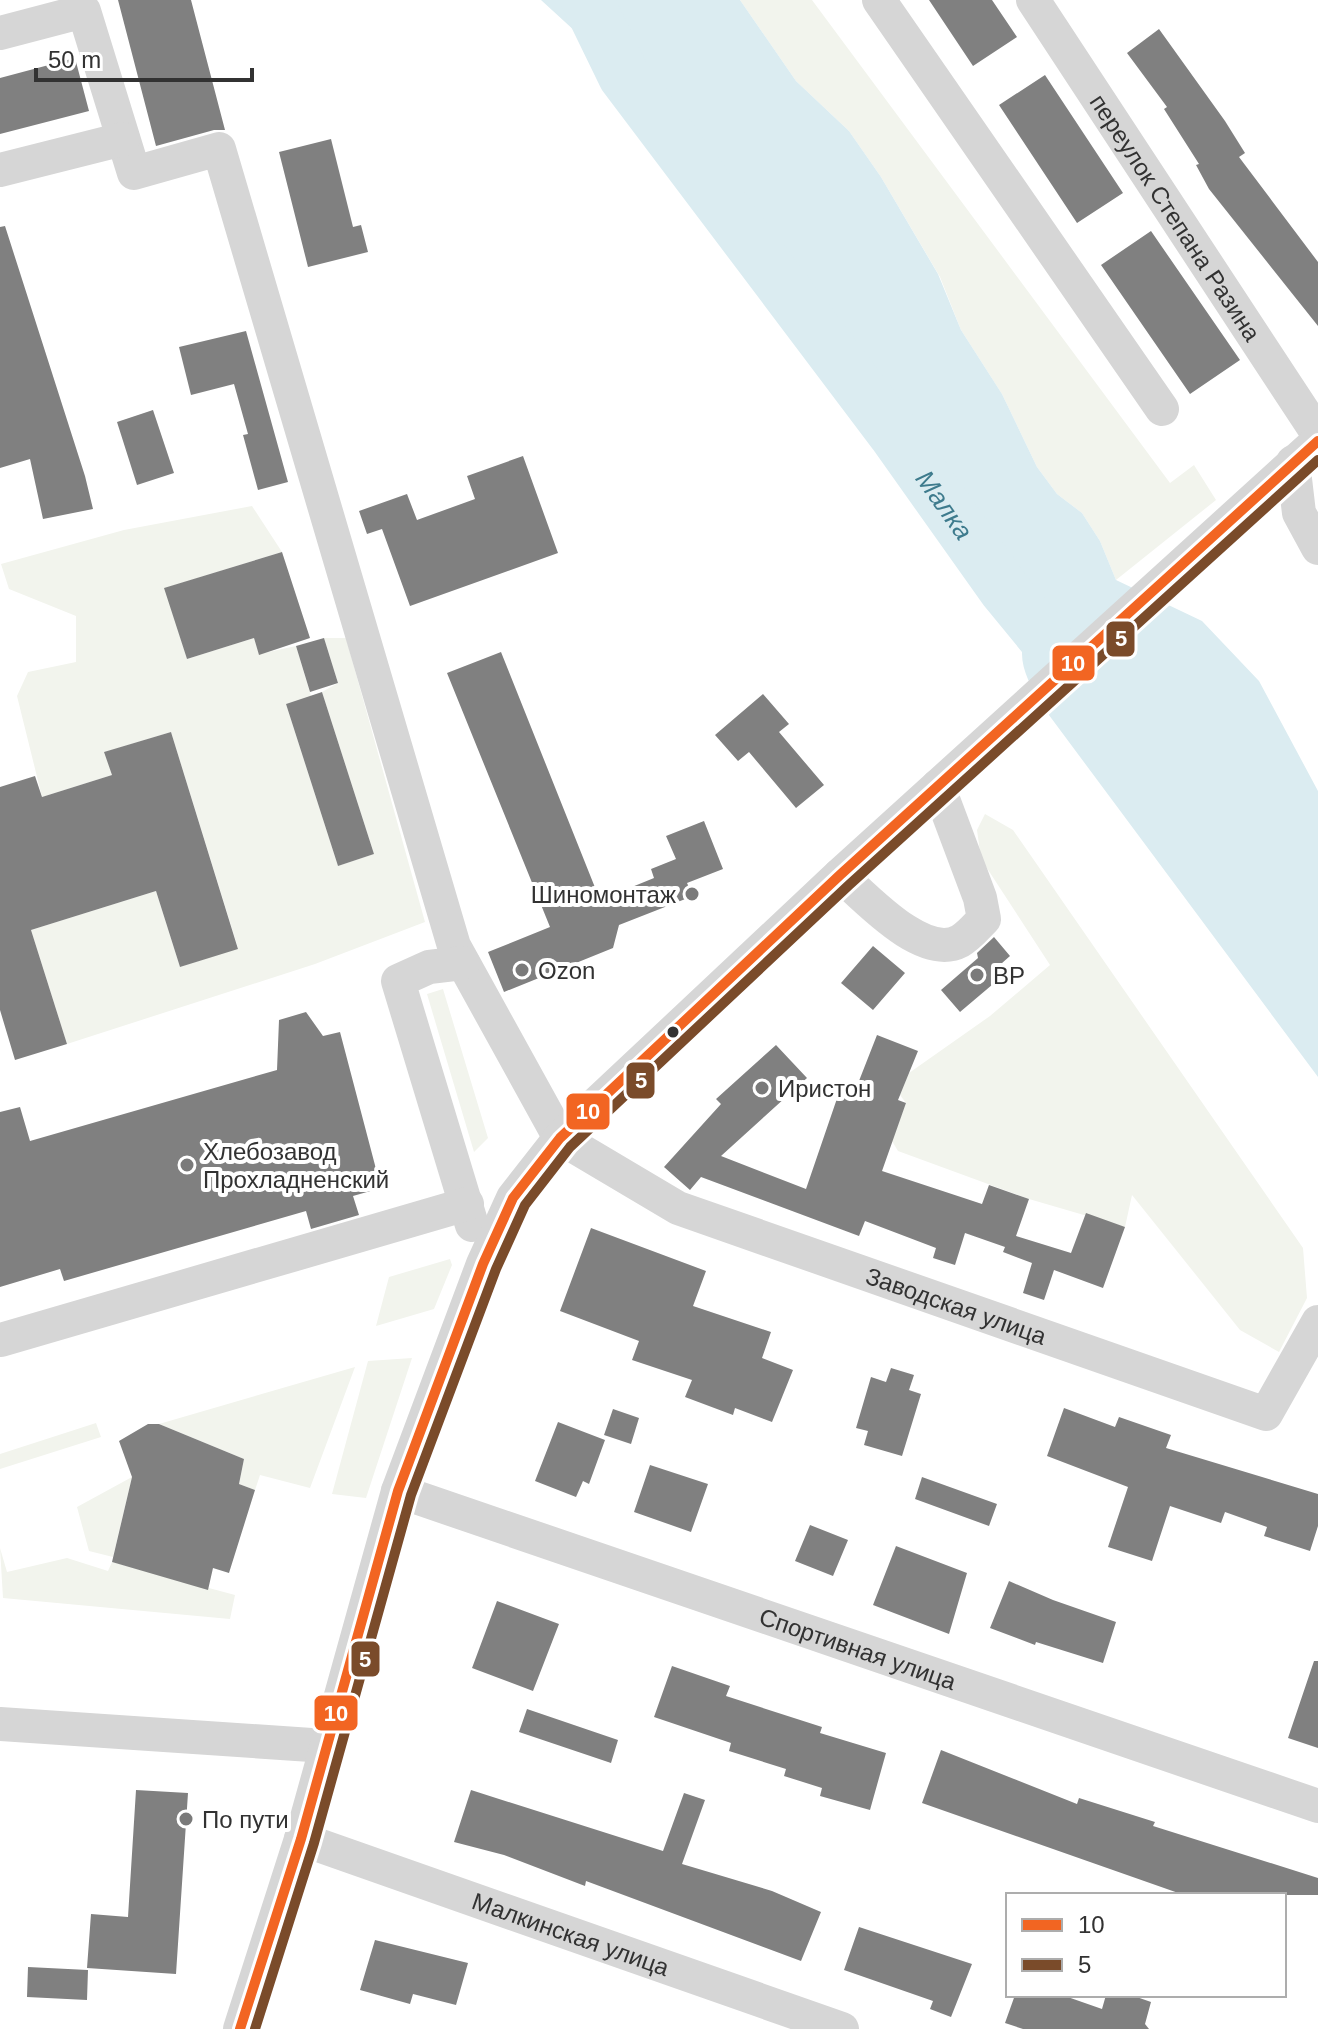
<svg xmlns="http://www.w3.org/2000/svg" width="1318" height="2029" font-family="Helvetica,sans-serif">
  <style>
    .green { fill: #f2f4ed }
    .water { fill: #dbecf1 }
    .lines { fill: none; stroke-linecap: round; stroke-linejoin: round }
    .river { stroke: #dbecf1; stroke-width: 52 }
    .building { fill: #808080 }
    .minor { stroke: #d6d6d6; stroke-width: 34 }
    .bus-1-casing { stroke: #fff; stroke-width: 16 }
    .bus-2-casing { stroke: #fff; stroke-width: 16 }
    .bus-1 { stroke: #f26522; stroke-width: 10 }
    .bus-2 { stroke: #7a4b2a; stroke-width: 10 }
    .poi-dot { fill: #7a7a7a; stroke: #fff; stroke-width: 3 }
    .bus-dot { fill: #323232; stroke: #fff; stroke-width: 3 }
    .labels { text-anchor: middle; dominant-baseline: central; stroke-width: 8; stroke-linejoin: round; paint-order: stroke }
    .street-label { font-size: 24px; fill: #323232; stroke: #fff }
    .poi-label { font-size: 24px; fill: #323232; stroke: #fff; text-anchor: start }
    .water-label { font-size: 26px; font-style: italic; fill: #3e7b8d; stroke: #fff }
    .line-badge { stroke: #fff; stroke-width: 3 }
    .badge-label { font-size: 22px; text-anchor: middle; font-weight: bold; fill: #fff }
  </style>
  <rect width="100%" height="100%" fill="#fff"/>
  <path class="green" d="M740,0h72l358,483 24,-18 22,35 -100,80 -16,-39 -18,-28 -25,-19 -20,-27 -35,-73 -41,-64 -21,-53 -59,-100 -32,-46 -53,-50z
    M252,506l30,46 -117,36 22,71 67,-21 5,16 37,-8 15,50 -25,8 52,162 36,-12 -52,-162 16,-9 -14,-45h22l79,284 -110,42 -248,80 -36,-114 125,-39 24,76 58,-19 -67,-216 -66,20 7,23 -70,22 -25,-101 11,-24 48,-10v-46l-67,-27 -8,-25 123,-34z
    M985,814l28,16 290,418 4,50 -28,54 -39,-22 -108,-135 -7,32 -96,-28 -131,-48 -6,-10 14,-38 -6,-8 9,-22 81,-57 60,-51 -69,-106 -4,-29z
    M443,989l45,149 -14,14 -47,-158z
    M450,1259l2,6 -18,44 -58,17 13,-49z
    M412,1358l-46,140 -34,-4 36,-133z
    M355,1367l-45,121 -50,-13 -5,15 -16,-6 5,-25 -85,-35z
    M96,1423l5,14 -101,32v-15z
    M132,1477l-19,80 -24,-6 -12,-44z
    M0,1548l7,24 60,-14 41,13 4,-9 123,33 -5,24 -227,-21z"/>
  <path class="water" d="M541,0h199l56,81 53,50 32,46 57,97 23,56 41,64 35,73 20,27 25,19 18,28 16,39 86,41 57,60 59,110v286l-278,-374c-8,-15 -18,-32 -18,-49 1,-33 8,-39 -18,-65l-110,-155 -270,-358z"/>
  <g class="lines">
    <path class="river" id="s1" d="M587,0l37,76 270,358 110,155 59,72"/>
  </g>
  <path class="building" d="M118,0h73l34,130h-11l-58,16z
    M929,0h63l25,37 -44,29z
    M1159,29l66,92 20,32 -6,4 79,105v64l-109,-137 -13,-24 3,-1 -35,-55 3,-2 -40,-54z
    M75,58l14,53 -89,23v-56z
    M1045,75l78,118 -46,30 -78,-118z
    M331,139l22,88 8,-2 7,27 -60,15 -29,-115z
    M5,226l80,250 8,33 -50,10 -13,-60 -30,9v-241z
    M1151,231l89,129 -50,34 -89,-129z
    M246,331l42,151 -30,8 -15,-55 5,-1 -14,-50 -43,11 -12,-48z
    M153,410l21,63 -37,12 -20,-63z
    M523,456l35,97 -148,53 -28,-77 -15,5 -8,-23 48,-17 10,26 58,-21 -8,-23z
    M282,552l28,86 -51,17 -5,-17 -67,21 -23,-71z
    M324,638l14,45 -28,9 -14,-46z
    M501,652l99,248 54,-22 -3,-9 25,-10 -10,-23 38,-15 19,48 -36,14 6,13 -74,29 -6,23 -109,44 -16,-40 62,-25 -103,-254z
    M322,692l52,162 -36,12 -52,-162z
    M763,694l26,30 -10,8 45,53 -28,23 -47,-56 -11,9 -23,-26z
    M171,732l67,217 -58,18 -24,-76 -125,39 36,114 -52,16 -15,-50v-223l35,-11 7,21 70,-22 -8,-23z
    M994,937l16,19 -17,15 6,8 -39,33 -19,-22 37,-32 -1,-5z
    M873,946l32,27 -32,37 -32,-27z
    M306,1012l17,24 17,-4 41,156 -28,8 6,19 -48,14 -5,-18 -242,70 -4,-12 -60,18v-175l20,-5 10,34 247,-71 2,-50z
    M877,1035l41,16 -20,49 8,3 -24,68 100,33 7,-19 40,14 -13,37 55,17 15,-40 39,14 -22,61 -49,-18 -10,30 -21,-7 9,-30 -29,-11 2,-5 -40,-14 -10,32 -22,-7 3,-10 -71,-27 -6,15 -158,-59 -11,13 -26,-23 57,-63 -5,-5 60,-54 31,33 -86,78 85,33 37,-108 14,5z
    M591,1228l115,43 -13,35 78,26 -9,26 31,12 -21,52 -37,-14 -2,7 -48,-18 7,-17 -60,-20 7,-19 -79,-30z
    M891,1368l23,7 -5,15 12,4 -19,62 -38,-11 4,-14 -12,-3 15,-51 15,5z
    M1064,1408l51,19 4,-10 52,18 -5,13 152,46v32l-8,25 -46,-15 3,-9 -42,-15 -4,11 -51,-17 -18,55 -44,-14 20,-60 -81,-31z
    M613,1409l26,9 -8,26 -27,-9z
    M558,1422l47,18 -16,44 -6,-3 -7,16 -41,-16z
    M148,1424h11l85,35 -5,25 16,6 -26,83 -16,-5 -5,22 -96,-28 20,-85 -13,-36z
    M650,1465l58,19 -17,48 -57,-20z
    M922,1477l75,27 -8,22 -74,-27z
    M810,1525l38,15 -15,36 -38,-15z
    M896,1546l71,27 -18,61 -76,-29z
    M1009,1581l44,19 63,22 -13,41 -67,-21 -1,3 -45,-17z
    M497,1601l62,23 -26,67 -61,-23z
    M1314,1661h4v87l-30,-10z
    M672,1666l58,20 -4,10 96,31 -2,6 66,20 -16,57 -50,-14 2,-8 -38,-12 2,-7 -57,-18 2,-8 -77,-26z
    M527,1709l91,31 -7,23 -92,-31z
    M941,1750l136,54 2,-6 76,24 -2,4 165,52v17h-134l-262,-92z
    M136,1790l52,3 -12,181 -89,-6 4,-54 37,3z
    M471,1790l192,61 21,-58 21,7 -23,64 90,27 49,21 -20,49 -215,-80 -1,5 -81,-31 -50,-13z
    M859,1927l113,37 -21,53 -21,-8 3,-8 -89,-31z
    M375,1940l93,23 -12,42 -43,-11 -3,10 -50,-14z
    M28,1967l60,3 -1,30 -60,-3z
    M1015,1995h47l40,14 4,-14h25l20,7 -6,22 4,5h-126l-18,-6z"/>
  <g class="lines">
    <g class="minor">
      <path d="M879,0l283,409"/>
      <path id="s2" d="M1033,0l285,434"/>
      <path d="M0,33l84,-22 50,162 85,-24 235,797 106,192"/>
      <path d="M0,170l123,-31"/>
      <path d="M1293,462l6,51 19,35"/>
      <path d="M840,875c26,23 83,86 120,66 9,-5 17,-15 24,-22l-4,-21 -42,-112"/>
      <path d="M463,963l-34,4 -31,14 74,244"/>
      <path id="s3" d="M560,1138l118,70 588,206 52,-92"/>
      <path d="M1,1340l466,-136"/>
      <path id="s4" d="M398,1491l920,315"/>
      <path d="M0,1724l326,22"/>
      <path id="s5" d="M301,1839l541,190"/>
      <path d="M240,2029l61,-190 97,-348 85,-227 30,-66 47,-60 280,-263 478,-434"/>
    </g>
    <defs>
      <path id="bus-1" d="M240,2029l61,-190 97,-348 85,-227 30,-66 47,-60 280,-263 478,-434"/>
      <path id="bus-2" d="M255,2029l59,-186 97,-348 85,-226 29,-64 45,-58 279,-262 469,-425"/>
    </defs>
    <use href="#bus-1" class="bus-1-casing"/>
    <use href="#bus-2" class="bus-2-casing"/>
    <use href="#bus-1" class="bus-1"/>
    <use href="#bus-2" class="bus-2"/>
  </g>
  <g class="poi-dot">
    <circle cx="692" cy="894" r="8"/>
    <circle cx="522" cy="970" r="8"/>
    <circle cx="977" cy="975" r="8"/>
    <circle cx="762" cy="1088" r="8"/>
    <circle cx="187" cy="1165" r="8"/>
    <circle cx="186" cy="1819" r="8"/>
  </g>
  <circle class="bus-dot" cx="673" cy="1032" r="7"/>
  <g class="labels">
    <g class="street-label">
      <text stroke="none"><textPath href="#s2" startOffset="260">переулок Степана Разина</textPath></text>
      <text stroke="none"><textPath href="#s3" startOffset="432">Заводская улица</textPath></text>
      <text stroke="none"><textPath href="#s4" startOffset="486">Спортивная улица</textPath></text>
      <text stroke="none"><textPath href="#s5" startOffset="286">Малкинская улица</textPath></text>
    </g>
    <g class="poi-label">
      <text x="676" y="894" text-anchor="end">Шиномонтаж</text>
      <text x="538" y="970">Ozon</text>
      <text x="993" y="975">BP</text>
      <text x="778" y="1088">Иристон</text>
      <text x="203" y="1151">Хлебозавод<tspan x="203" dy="28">Прохладненский</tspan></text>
      <text x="202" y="1819">По пути</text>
    </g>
    <g class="water-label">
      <text stroke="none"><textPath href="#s1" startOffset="620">Малка</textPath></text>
    </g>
  </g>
  <g class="line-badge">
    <rect x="1105" y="620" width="31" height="38" rx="8" fill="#7a4b2a"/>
    <rect x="1051" y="644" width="45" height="38" rx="8" fill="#f26522"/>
    <rect x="625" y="1061" width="31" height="39" rx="8" fill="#7a4b2a"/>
    <rect x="565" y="1092" width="46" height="39" rx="8" fill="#f26522"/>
    <rect x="350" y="1640" width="31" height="38" rx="8" fill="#7a4b2a"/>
    <rect x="313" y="1694" width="46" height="38" rx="8" fill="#f26522"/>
  </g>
  <g class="badge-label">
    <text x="1121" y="646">5</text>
    <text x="1073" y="671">10</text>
    <text x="641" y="1088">5</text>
    <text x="588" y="1119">10</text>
    <text x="365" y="1667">5</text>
    <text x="336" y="1721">10</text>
  </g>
  <rect x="1006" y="1893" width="280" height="104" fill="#ffffff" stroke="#adadad" stroke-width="2"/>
  <rect x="1022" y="1919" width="40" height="12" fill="#f26522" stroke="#adadad" stroke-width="2"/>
  <text x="1078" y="1933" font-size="24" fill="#323232">10</text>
  <rect x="1022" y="1959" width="40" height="12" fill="#7a4b2a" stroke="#adadad" stroke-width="2"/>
  <text x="1078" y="1973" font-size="24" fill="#323232">5</text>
  <path d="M36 68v12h216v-12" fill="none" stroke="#323232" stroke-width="4"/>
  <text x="48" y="68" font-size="24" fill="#323232" stroke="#ffffff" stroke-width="6" paint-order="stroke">50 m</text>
</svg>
